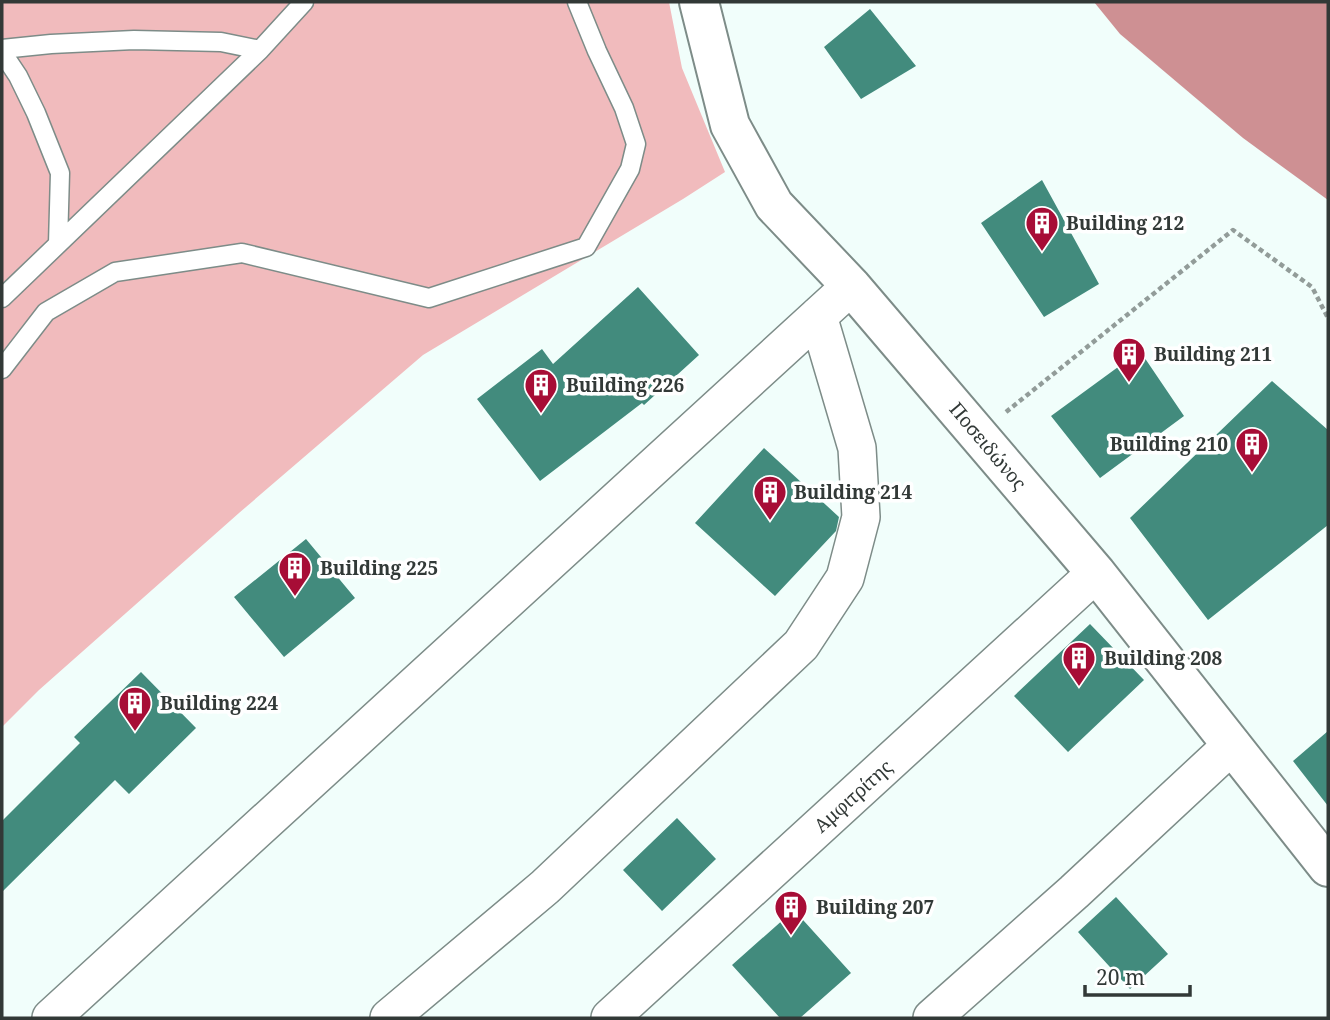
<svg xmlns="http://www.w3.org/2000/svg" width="1330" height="1020" font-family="'Noto Serif',serif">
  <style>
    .green { fill: #f1bbbd }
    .water { fill: #ce9093 }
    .building { fill: #428b7d }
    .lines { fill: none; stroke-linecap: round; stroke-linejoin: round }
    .service-casing { stroke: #7d8c88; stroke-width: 21 }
    .minor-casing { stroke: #7d8c88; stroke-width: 40 }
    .tertiary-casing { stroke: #7d8c88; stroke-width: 42 }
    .path { stroke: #929c99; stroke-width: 4.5; stroke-dasharray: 5 3.5; stroke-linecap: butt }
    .service { stroke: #fff; stroke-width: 18 }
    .minor { stroke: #fff; stroke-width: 37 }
    .tertiary { stroke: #fff; stroke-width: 38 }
    .labels { text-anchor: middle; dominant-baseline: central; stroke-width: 7; stroke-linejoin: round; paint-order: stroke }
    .poi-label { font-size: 19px; font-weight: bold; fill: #323937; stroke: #fff; text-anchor: start }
    .street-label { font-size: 19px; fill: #323937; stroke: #fff }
  </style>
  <rect width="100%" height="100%" fill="#f1fefb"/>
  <path class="green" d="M2,2h667l13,66 43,104 -42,27 -260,156 -184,158 -200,177 -37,37z"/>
  <path class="water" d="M1094,2h234v198l-85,-62 -123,-104z"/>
  <path class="building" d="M870,9l46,57 -55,33 -37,-52z
    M1042,180l57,104 -55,33 -63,-94z
    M638,287l61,68 -55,50 -2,-2 -102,78 -63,-82 65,-50 11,15z
    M1140,351l44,65 -84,62 -49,-62z
    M1272,381l56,49v95l-120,95 -78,-102z
    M764,448l75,69 -3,14 -61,65 -80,-73z
    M306,539l49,59 -71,59 -50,-60z
    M1090,624l54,56 -76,72 -54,-56z
    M141,672l55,56 -67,66 -14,-14 -113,112v-71l78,-78 -6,-6z
    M1328,731v75l-35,-45z
    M677,818l39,41 -54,52 -39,-41z
    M1116,897l52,57 -38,35 -52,-57z
    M794,910l57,63 -51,45h-20l-48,-53z"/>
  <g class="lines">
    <defs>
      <path id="service" d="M2,49l49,-5 83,-4 87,2 39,8
        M2,52l16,24 18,37 24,60 -2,71
        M2,298l258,-248 44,-48
        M2,369l44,-57 69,-40 127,-19 187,45 157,-51 44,-78 6,-25 -12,-36 -27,-57 -20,-49"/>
      <path id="minor" d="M51,1018l800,-732
        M389,1018l156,-131 256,-242 44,-67 16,-61 -4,-69 -39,-132
        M610,1018l486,-445
        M932,1018l142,-126 158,-147"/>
      <path id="tertiary" d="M699,2l31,123 44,80 77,81 245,287 232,294"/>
    </defs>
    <use href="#service" class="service-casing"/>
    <use href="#minor" class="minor-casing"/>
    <use href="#tertiary" class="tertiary-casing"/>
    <path class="path" d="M1006,412l227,-182 79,57 16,31"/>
    <use href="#service" class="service"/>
    <use href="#minor" class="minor"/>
    <use href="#tertiary" class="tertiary"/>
  </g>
  <defs>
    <symbol id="building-pin" viewBox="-11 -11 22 30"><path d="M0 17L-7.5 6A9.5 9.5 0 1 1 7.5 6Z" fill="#a70d36" stroke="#fff"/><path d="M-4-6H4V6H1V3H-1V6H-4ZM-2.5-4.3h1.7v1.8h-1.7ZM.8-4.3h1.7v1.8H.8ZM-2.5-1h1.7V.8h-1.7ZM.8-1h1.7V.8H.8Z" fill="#fff"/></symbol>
  </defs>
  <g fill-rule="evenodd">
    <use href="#building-pin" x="1023" y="204" width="38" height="52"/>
    <use href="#building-pin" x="1110" y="335" width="38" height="52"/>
    <use href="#building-pin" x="522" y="366" width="38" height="52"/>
    <use href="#building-pin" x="1233" y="425" width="38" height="52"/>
    <use href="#building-pin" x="751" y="473" width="38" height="52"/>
    <use href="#building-pin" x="276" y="549" width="38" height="52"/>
    <use href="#building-pin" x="1060" y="639" width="38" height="52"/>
    <use href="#building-pin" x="116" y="684" width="38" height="52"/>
    <use href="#building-pin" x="772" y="888" width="38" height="52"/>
  </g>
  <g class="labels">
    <g class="poi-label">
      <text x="1066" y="223">Building 212</text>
      <text x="1154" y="354">Building 211</text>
      <text x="566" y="385">Building 226</text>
      <text x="1228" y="444" text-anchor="end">Building 210</text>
      <text x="794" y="492">Building 214</text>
      <text x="320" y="568">Building 225</text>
      <text x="1104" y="658">Building 208</text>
      <text x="160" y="703">Building 224</text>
      <text x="816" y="907">Building 207</text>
    </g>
    <g class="street-label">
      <text transform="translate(988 446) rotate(50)">Ποσειδώνος</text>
      <text transform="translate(853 796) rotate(-42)">Αμφιτρίτης</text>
    </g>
  </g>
  <rect width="1330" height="1020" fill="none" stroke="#323937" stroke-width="7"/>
  <path d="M1085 985v10h105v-10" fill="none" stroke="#323937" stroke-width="3.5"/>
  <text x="1096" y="985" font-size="21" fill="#323937" stroke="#ffffff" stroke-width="5" paint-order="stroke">20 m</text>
</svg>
